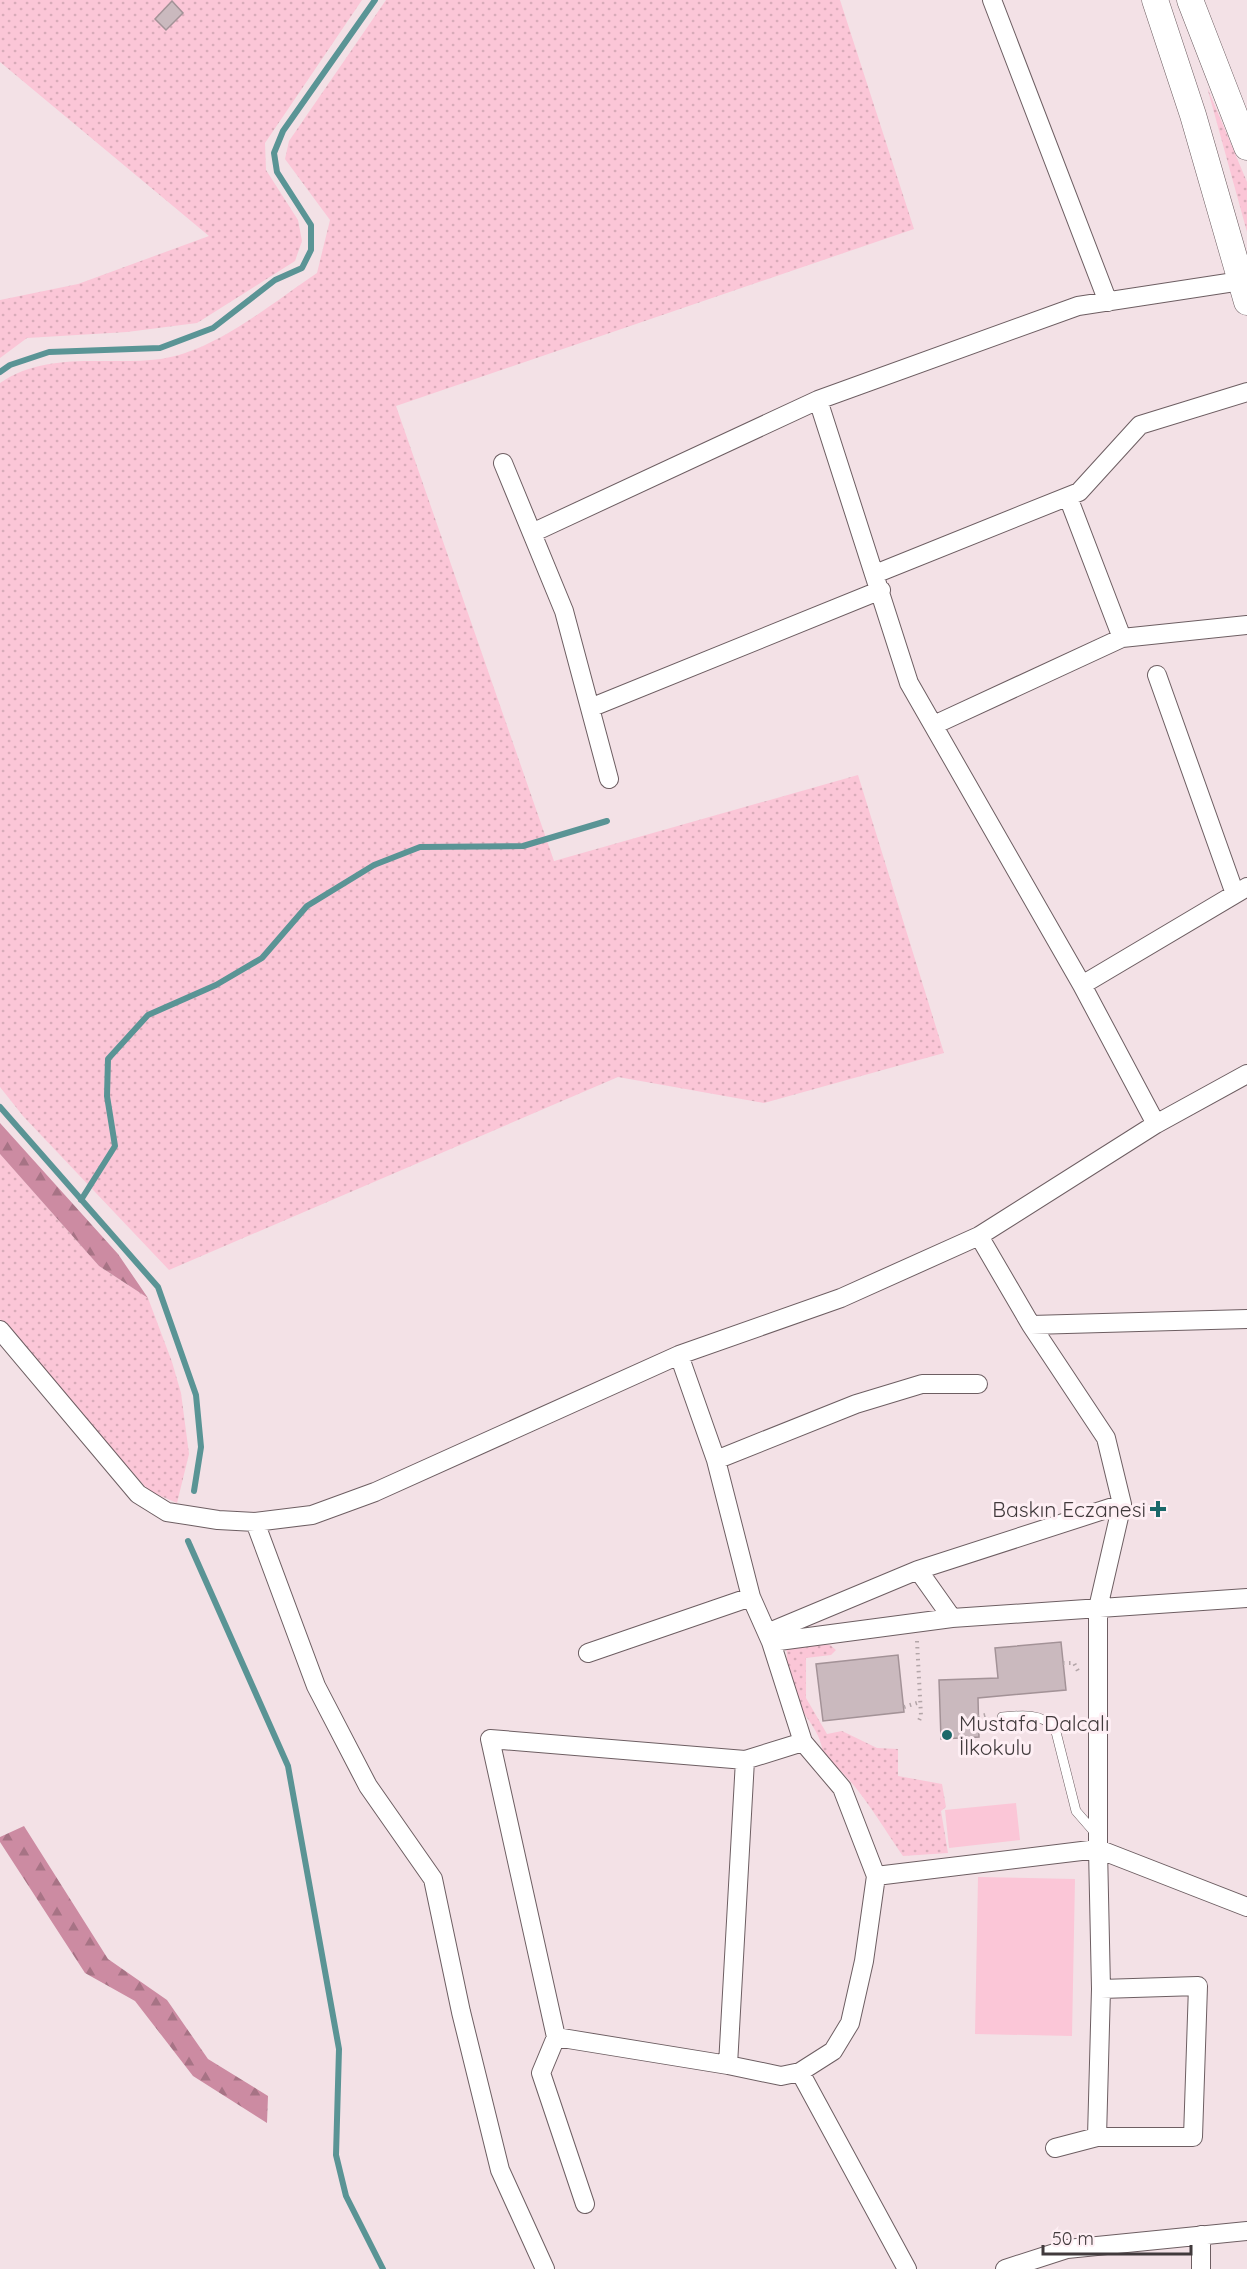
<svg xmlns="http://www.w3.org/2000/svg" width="1247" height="2269" font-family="Quicksand,sans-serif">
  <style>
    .green { fill: url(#green-dots) }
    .forest { fill: url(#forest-firs) }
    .pitch { fill: #fbc6d7 }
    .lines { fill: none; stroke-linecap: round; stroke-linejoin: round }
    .stream { stroke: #5a9495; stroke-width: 6 }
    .building { fill: #cab9be; stroke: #a39297; stroke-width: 1.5 }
    .lane-casing { stroke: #6d5e62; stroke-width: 10 }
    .street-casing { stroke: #6d5e62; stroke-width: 20 }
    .secondary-casing { stroke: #6d5e62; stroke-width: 27 }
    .path { stroke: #b3a5a8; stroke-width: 4; stroke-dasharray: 1.5 4.5; stroke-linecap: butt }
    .lane { stroke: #fff; stroke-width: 9 }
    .street { stroke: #fff; stroke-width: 18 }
    .secondary { stroke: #fff; stroke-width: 26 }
    .poi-dot { fill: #1a6869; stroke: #feeff4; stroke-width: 2 }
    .labels { text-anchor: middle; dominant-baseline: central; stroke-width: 6; stroke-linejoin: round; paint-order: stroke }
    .poi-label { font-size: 21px; fill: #413a3c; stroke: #feeff4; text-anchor: end }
  </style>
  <defs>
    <pattern id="green-dots" width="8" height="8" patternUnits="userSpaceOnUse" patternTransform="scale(1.5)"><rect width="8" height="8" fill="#fbc6d7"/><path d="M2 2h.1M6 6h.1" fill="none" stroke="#d8abb9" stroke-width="1.8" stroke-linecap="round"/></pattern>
    <pattern id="forest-firs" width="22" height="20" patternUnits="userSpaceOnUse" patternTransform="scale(1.5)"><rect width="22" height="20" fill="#cc8ba2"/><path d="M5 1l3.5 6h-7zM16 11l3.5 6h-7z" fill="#a77385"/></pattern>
  </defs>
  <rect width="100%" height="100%" fill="#f3e1e6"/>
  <path class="green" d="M0,0h362l-97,143 1,27 32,50 4,21 -7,20 -98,62 -70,9 -100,6 -27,20v-58l78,-16 131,-48 -209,-174z
    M386,0h454l74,229 -518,177 158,455 304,-86 86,278 -180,50 -146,-26 -449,193 -146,-154 -23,-29v-704c48,-33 107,-17 161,-24 55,-8 111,-56 156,-86l13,-53 -45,-61 4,-18z
    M1207,87l40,95v50z
    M0,1154l99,112 49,32 24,64 9,31 8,61 -12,49 -28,-12 -149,-172z
    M787,1644l43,1 6,5 -5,5 -25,3v40l21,36 15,-3 35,17 21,1v27l44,8 4,23 -5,4 7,42 -45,3c-20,-28 -50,-82 -80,-99 0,-25 -20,-41 -31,-62 -4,-7 -6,-42 -5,-51z"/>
  <path class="forest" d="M0,1123l118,131 30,44 -49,-32 -99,-112z
    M24,1826l84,133 59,41 41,59 60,37 -1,27 -74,-47 -58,-75 -50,-28 -85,-131v-5z"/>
  <path class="pitch" d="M1016,1803l4,37 -71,8 -4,-38z
    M978,1877l97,2 -3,157 -97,-2z"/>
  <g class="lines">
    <path class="stream" d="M0,372l10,-7 39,-13 111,-4 53,-20 62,-48 27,-12 9,-18v-25l-34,-53 -3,-19 9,-22 92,-131
      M0,1107l158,180 38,108 5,52 -7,44
      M81,1200l34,-54 -8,-50 1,-37 40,-44 68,-30 46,-27 45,-52 67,-41 46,-18 103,-1 84,-25
      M188,1541l100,225 51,283 -3,106 10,41 37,73"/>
  </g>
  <path class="building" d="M172,1l11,12 -17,17 -11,-11z
    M1061,1642l5,48 -88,8 1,39 -38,2 -2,-59 59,-2 -3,-30z
    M898,1655l6,57 -81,9 -7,-57z"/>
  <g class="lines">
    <defs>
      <path id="lane" d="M1002,1717c20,-2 39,-4 53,11l21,83 20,23"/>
      <path id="street" d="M992,0l116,302
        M818,400l91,283 173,302 74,139
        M503,463l61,148 45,168
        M532,533l286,-133 260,-94 163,-25
        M875,574l204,-82 61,-67 107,-33
        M1122,638l125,-13
        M1157,675l78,219
        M590,708l291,-118
        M934,725l188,-87 -54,-141
        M1082,985l165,-98
        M979,1236l52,89 75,113 16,66 -24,104v241l149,58
        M1031,1325l216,-6
        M0,1330l138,164 29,18 51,8 37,2 57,-7 63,-23 304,-137 162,-57 138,-62 177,-112 91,-50
        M679,1355l37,105 35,137 20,45 32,100 39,46 34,88 222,-27 3,140 -4,148
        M716,1460l140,-56 66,-20h56
        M255,1522l61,164 52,100 65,93 28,133 39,158 45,99
        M918,1570l34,48
        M767,1633l151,-63 204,-66
        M771,1642l181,-24 295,-20
        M588,1653l163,-56
        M745,1760l-17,305 53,11 19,-4 33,-21 17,-28 14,-62 12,-85
        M556,2037l-15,36 44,131
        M728,2065l-172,-28 -66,-298 255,21 58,-18
        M800,2072l107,197
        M1055,2148l42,-11h96l5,-151 -97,3
        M1005,2269l62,-20 180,-18
        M1201,2269v-34"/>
      <path id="secondary" d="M1155,0l38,115 54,187
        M1190,0l57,147"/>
    </defs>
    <use href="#lane" class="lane-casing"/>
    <use href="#street" class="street-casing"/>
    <use href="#secondary" class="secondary-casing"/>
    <path class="path" d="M917,1641l4,75 -3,7
      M1063,1663h11l4,8
      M904,1707l16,-5
      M978,1717l11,-3"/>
    <use href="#lane" class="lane"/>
    <use href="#street" class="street"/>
    <use href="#secondary" class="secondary"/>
  </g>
  <g class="poi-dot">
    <path d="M1155 1500h6v6h6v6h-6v6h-6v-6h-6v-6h6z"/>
    <circle cx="947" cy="1735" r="6"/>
  </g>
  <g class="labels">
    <g class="poi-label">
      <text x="1146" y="1509">Baskın Eczanesi</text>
      <text x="959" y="1723" text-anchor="start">Mustafa Dalcalı<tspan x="959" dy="24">İlkokulu</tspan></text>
    </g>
  </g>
  <path d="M1043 2245v9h148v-9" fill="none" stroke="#413a3c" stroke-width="3"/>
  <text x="1052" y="2245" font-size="18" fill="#413a3c" stroke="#feeff4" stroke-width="4.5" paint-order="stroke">50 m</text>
</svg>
